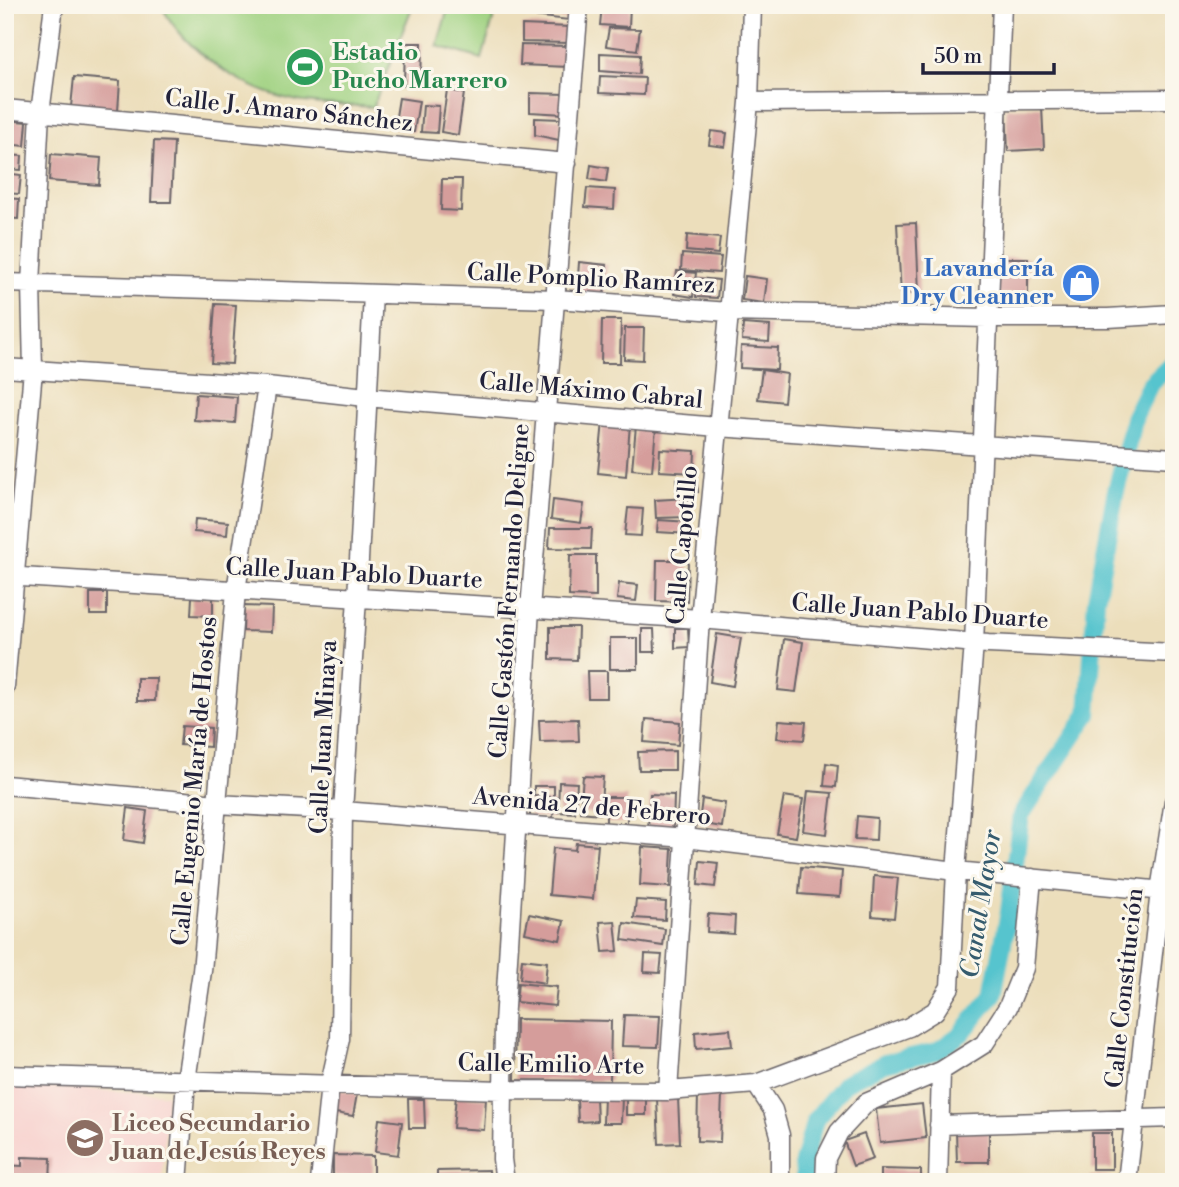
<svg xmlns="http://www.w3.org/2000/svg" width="1179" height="1187" font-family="'Libre Bodoni',serif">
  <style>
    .built { fill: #f7d0cd }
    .green { fill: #9fd180; stroke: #607a5e; stroke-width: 2 }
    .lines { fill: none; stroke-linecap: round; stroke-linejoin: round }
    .canal { stroke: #57c4ce; stroke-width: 18 }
    .building { fill: #d59d9b }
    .minor-casing { stroke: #696468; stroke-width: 21 }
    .minor { stroke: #fff; stroke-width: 18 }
    .labels { text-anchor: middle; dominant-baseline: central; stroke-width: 6; stroke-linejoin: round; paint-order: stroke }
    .leisure-label { font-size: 24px; font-weight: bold; fill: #27864d; stroke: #fbf7ec; text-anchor: start }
    .street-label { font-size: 24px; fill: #22223b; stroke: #fbf7ec }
    .shop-label { font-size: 24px; font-weight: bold; fill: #366cbe; stroke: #fbf7ec; text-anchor: end }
    .education-label { font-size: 24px; font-weight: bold; fill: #785e54; stroke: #fbf7ec; text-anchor: start }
    .water-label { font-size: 26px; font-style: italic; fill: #355b6e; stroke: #fbf7ec }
  </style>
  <rect width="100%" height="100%" fill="#fbf7ec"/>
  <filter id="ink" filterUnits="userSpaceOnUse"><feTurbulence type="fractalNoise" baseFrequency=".0143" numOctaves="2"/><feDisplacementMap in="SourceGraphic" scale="14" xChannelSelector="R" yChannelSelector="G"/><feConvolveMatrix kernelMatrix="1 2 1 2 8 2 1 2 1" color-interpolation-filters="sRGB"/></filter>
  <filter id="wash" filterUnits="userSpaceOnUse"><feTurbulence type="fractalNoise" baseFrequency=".00686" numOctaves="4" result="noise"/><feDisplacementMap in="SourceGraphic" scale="28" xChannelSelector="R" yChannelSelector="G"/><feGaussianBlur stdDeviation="1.57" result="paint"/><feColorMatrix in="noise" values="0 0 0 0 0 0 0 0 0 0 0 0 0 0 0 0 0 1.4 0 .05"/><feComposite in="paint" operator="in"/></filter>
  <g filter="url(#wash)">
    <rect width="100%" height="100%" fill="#ecdebb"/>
    <path class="built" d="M5,1085l162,9 -5,88h-157z"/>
    <path class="green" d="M161,5h252l-40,102c-25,-2 -51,-2 -75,-6 -52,-9 -113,-49 -137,-96z
      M449,5h48l-15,54 -45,-13z"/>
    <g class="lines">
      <path class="canal" d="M805,1182l-2,-19 12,-43 30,-37 40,-20 52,-12 24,-17 32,-39 16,-83 12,-97 67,-101 8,-114 19,-105 20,-80 15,-31 24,-23"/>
    </g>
    <g id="blocks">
      <path class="building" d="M525,5h46l-2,15 -45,-5z
        M602,5h28l-1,22 -29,-2z
        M522,25l49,2v16l-49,-1z
        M609,28l31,1 -3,21 -31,-4z
        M405,43h17l-1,43 -17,-1z
        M521,45l49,1 -1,21 -49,-2z
        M600,53l40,2 -1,19 -39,-3z
        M600,76l45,2 -1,17 -45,-2z
        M74,77l46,4 -2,30 -47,-4z
        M447,90l17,3 -6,42 -17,-3z
        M530,93l35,1v20l-35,-2z
        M399,98l20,3 -5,31 -20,-3z
        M423,105l16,1 -2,27 -16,-1z
        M1042,107l2,42 -36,2 -2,-43z
        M535,118l26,1 -2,21 -24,-5z
        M5,120l22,2 -2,24 -20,-2z
        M711,131l16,2 -2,14 -16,-2z
        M154,141l20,1 -3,60h-20z
        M51,154l50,4 -2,27 -50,-4z
        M5,155l17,1 -1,14 -16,-1z
        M591,165l17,3 -2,14 -17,-3z
        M5,173l16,2 -2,19 -14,-1z
        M442,179h20l-1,32 -20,-1z
        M587,188l28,2 -1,19 -29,-2z
        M5,198l14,1 -1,20 -13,-1z
        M916,223l3,70 -18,1 -4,-70z
        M687,235l33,3 -2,16 -32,-3z
        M682,254l39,3 -2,16 -38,-3z
        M995,258h33v36h-32z
        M579,262l28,3 -3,30 -27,-3z
        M677,271l19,2 -3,24 -19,-3z
        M745,276l22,3 -3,24 -22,-3z
        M697,278l22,2 -2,18 -21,-1z
        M215,304l21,1 -4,59 -21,-1z
        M602,320h19l-1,43h-19z
        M743,324l27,2 -1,16 -27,-2z
        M625,328h19l-1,32 -19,-1z
        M741,346l37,2 -1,22 -37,-2z
        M762,370l25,4 -3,28 -26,-3z
        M196,394l41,3 -2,26 -41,-3z
        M603,421l27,3 -4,52 -28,-3z
        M636,426l20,2 -4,43 -20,-2z
        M660,449l35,2 -1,22 -35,-2z
        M696,477l2,15 -21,2 -1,-15z
        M688,498l1,19 -33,1 -1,-18z
        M553,500l31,4 -3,19 -30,-4z
        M628,508l15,1 -2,27 -16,-1z
        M195,519l33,3 -1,13 -33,-3z
        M658,520l32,2v12l-33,-2z
        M550,528h42l-1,21 -42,-1z
        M570,555h26v42l-27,-1z
        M657,560h31l-1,42 -31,-1z
        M619,583l19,2 -2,16 -19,-2z
        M90,593h17v22h-17z
        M192,597l21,1v18l-22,-1z
        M244,606l28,1 -1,25 -28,-1z
        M550,627h28l-1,33 -27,-1z
        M675,628h13l1,19 -14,1z
        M642,629h12l1,23h-13z
        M717,634l24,4 -8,48 -23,-4z
        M610,638h28v31h-28z
        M784,639l19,3 -7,50 -18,-2z
        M587,671h20v27h-19z
        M137,678h19l-1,23h-18z
        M578,719l1,22 -39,1 -1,-22z
        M646,719l34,3 -2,23 -34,-3z
        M779,720l27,2 -2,18 -27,-2z
        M182,726l29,2 -1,19 -30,-2z
        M675,751v19h-36l-1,-18z
        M826,763l12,2 -2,22 -12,-1z
        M583,776l20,1 -3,37 -20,-2z
        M559,782l18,1 -2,30 -17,-1z
        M534,786h20v11l-20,-1z
        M808,791l24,2 -5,41 -24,-3z
        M650,794l24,1 -1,35 -25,-1z
        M784,796l19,3 -7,38 -19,-3z
        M606,797h21v26h-21z
        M702,799l23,4 -3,24 -23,-4z
        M530,800l24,1 -1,17 -23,-1z
        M128,808l19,3 -4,32 -19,-3z
        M857,816l20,2 -1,22 -21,-1z
        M576,843l22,2 -5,54 -44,-4 4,-47 22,2z
        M642,847l30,2 -2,38 -30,-2z
        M700,861l18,2 -3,24 -17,-2z
        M801,867l41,4 -2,26 -41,-3z
        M874,876l24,2 -4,40 -22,-2z
        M636,900l30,2 -1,18 -31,-2z
        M529,914l35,7 -4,19 -35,-7z
        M708,914l27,2 -1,18 -27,-2z
        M615,921l3,30 -15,1 -3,-30z
        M624,923l41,6 -2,17 -41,-6z
        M645,954l17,1 -2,18 -16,-1z
        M522,959l25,3 -2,21 -25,-4z
        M518,983l39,4 -2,19 -39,-4z
        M624,1015l36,1 -2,31 -36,-1z
        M516,1019l95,2 -1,60 -95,-1z
        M730,1029l2,17 -36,3 -1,-17z
        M335,1089l22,5 -4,22 -23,-4z
        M698,1094l24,1 -2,47 -23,-1z
        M626,1095h20v20h-20z
        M456,1096l30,2 -2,32 -31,-2z
        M604,1097h18l-1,26h-18z
        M577,1098h19l1,23 -19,1z
        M657,1098h21l2,45 -21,1z
        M408,1099h16l1,29h-16z
        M922,1104l4,34 -46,5 -4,-34z
        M379,1119l23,3 -4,33 -23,-3z
        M956,1131h33v31h-32z
        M1092,1133h20v36h-20z
        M864,1134l9,25 -20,7 -9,-25z
        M333,1155l40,1v21l-40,-1z
        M22,1157l29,1 -1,24h-45v-17l17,1z
        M881,1169l40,1v12h-40z
        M489,1170l1,12h-53v-11z
        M1090,1176l21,1 -1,5h-21z"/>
    </g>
  </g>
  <g filter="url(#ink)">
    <use href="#blocks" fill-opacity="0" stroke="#696468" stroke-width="2"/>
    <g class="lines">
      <defs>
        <path id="minor" d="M749,102l425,-3
          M5,109l562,54
          M5,283l551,16 173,13 258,6h121l66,-4
          M5,368l262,18 99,11 352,30 456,31
          M5,576l695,43 288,25 186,9
          M5,686l28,-316 -2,-86 9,-171 14,-108
          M5,785l212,19 126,7 343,27 270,33 218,21
          M5,1075l497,15 166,1 88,-7 153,-57 26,-16 15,-24 6,-116 18,-228 28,-638
          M756,1084l17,26 7,25v47
          M668,1091l32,-472 49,-517 3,-97
          M939,1125l235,-7
          M178,1182l8,-101 16,-110 34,-380 31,-205
          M320,1182l10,-98 10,-45 3,-228 14,-213 16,-304
          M505,1182l-3,-23 2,-136 26,-414 49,-604
          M825,1182l1,-24 13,-26 27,-29 75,-32 43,-27 24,-37 16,-39 8,-90
          M938,1182l3,-111
          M1127,1182l33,-291 14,-90"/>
      </defs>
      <use href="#minor" class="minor-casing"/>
      <use href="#minor" class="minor"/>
    </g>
  </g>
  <defs>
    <symbol id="stadium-disc" viewBox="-11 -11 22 22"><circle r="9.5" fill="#2e9e5b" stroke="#fbf7ec"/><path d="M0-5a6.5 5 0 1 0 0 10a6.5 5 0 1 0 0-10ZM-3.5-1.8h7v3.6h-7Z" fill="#fff"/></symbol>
    <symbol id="shop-disc" viewBox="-11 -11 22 22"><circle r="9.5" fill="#3f7fe0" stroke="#fbf7ec"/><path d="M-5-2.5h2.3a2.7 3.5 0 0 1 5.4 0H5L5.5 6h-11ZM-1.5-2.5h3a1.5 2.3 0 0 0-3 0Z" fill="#fff"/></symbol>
    <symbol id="school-disc" viewBox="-11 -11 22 22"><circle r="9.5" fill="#8d6e63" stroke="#fbf7ec"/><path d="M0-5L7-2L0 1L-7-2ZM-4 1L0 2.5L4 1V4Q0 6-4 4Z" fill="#fff"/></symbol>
  </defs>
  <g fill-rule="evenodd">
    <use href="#stadium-disc" x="283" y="45" width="44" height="44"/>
    <use href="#shop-disc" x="1059" y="261" width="44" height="44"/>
    <use href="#school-disc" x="63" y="1116" width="44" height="44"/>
  </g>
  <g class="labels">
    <g class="leisure-label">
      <text x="332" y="53">Estadio<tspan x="332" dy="28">Pucho Marrero</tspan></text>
    </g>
    <g class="street-label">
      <text transform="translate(289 111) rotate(6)">Calle J. Amaro Sánchez</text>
      <text transform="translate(591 279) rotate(3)">Calle Pomplio Ramírez</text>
      <text transform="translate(591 391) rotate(5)">Calle Máximo Cabral</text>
      <text transform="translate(683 545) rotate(-85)">Calle Capotillo</text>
      <text transform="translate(354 574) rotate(3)">Calle Juan Pablo Duarte</text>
      <text transform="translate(510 591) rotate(-86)">Calle Gastón Fernando Deligne</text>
      <text transform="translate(920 612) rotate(4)">Calle Juan Pablo Duarte</text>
      <text transform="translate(324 737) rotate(-87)">Calle Juan Minaya</text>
      <text transform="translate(195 781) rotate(-85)">Calle Eugenio María de Hostos</text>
      <text transform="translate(592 807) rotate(5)">Avenida 27 de Febrero</text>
      <text transform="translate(1125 988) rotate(-84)">Calle Constitución</text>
      <text transform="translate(551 1065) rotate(1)">Calle Emilio Arte</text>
    </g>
    <g class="shop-label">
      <text x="1054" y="269">Lavandería<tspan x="1054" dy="28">Dry Cleanner</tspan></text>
    </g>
    <g class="education-label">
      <text x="112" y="1124">Liceo Secundario<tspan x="112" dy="28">Juan de Jesús Reyes</tspan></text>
    </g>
    <g class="water-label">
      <text transform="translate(981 904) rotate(-81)">Canal Mayor</text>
    </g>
  </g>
  <rect width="1179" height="1187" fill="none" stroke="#fbf7ec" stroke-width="28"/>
  <path d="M923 63v10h131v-10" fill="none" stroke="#22223b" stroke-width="3.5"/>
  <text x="934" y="63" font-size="21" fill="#22223b" stroke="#fbf7ec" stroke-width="5" paint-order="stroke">50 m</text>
</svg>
